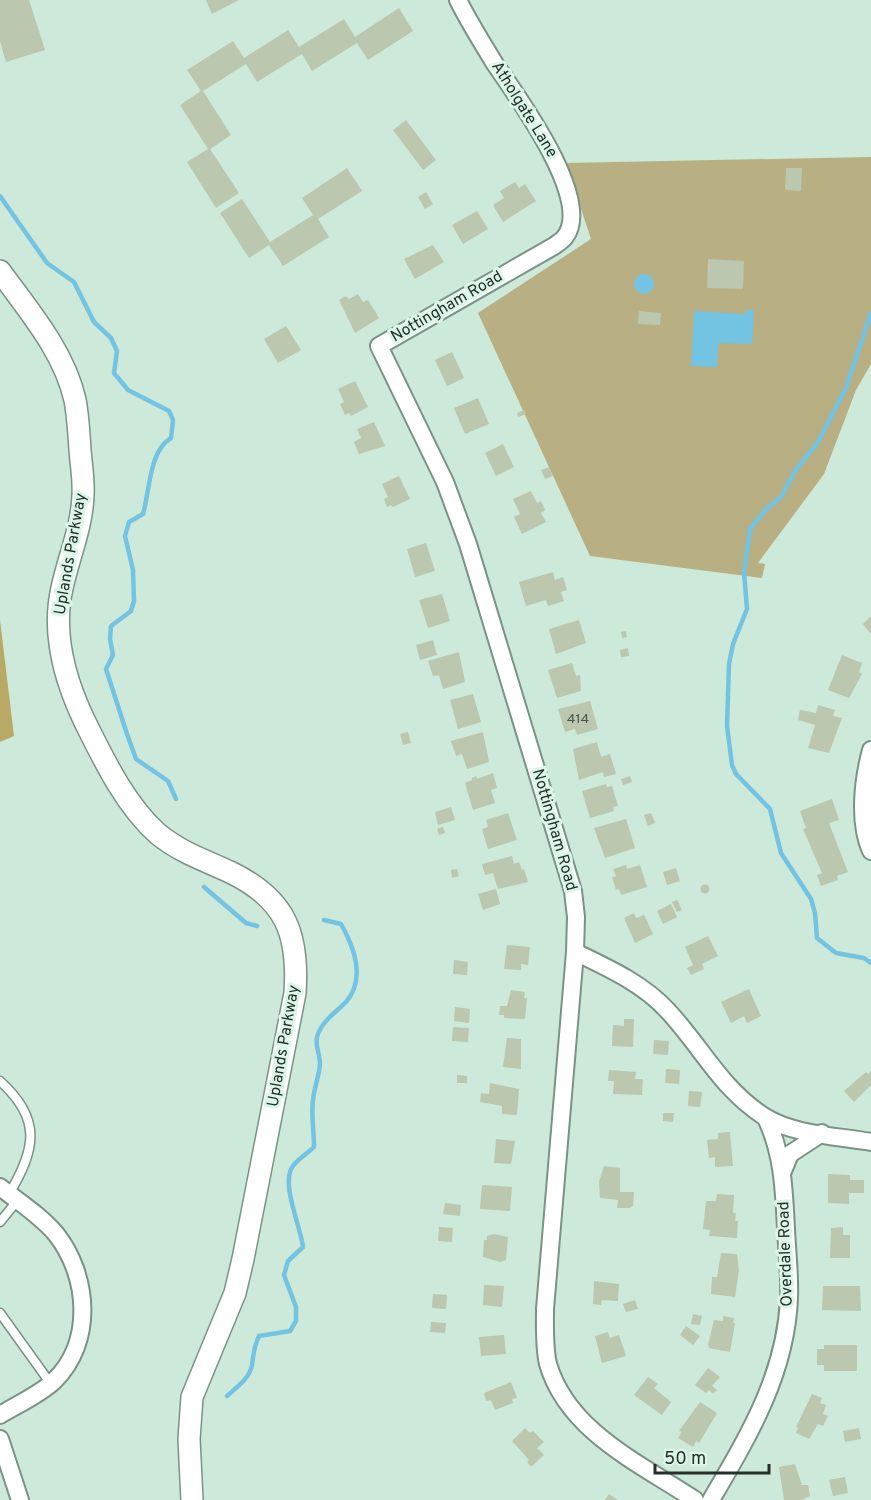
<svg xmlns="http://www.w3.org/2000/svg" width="871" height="1500" font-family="Overpass,sans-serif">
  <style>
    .green { fill: #b8af82 }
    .forest { fill: #b8aa66 }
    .water { fill: #72c4e2 }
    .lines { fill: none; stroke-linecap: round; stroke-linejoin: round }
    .stream { stroke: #72c4e2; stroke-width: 4.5 }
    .building { fill: #bbc7af }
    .service-casing { stroke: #799385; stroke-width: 11 }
    .minor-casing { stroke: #799385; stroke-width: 20 }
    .tertiary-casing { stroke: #799385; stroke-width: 24 }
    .service { stroke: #fff; stroke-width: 8 }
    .minor { stroke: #fff; stroke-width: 16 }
    .tertiary { stroke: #fff; stroke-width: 21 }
    .labels { text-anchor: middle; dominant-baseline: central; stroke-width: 6; stroke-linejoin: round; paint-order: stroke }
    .number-label { font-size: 14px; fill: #4a564b }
    .street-label { font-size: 16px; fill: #25302a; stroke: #dbf6e7 }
  </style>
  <rect width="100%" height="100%" fill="#cde9d9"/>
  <path class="green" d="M871,157v207l-15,26 -32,84 -66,89 7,1 -3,14 -172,-22 -112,-243 113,-74 -25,-76z"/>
  <path class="forest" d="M0,620l14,116 -14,6z"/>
  <path class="water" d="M634 284a10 10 0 1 1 20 0a10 10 0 1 1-20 0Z
    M746,310h8l-2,34 -34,-1 -1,24 -26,-1 3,-55 51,3z"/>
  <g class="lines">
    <path class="stream" d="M0,196l47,67 27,19 20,40 17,16 6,13 -3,22 14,17 41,21 4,9 -2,18c-22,13 -21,52 -28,76l-14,8 -4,14 8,34 1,31 -3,10 -20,15 -1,13 3,16 -7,14 21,65 9,25 32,22 8,18
      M871,313l-25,75 -28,54 -23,29 -14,26 -15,12 -16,20 -6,43 3,37 -14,35 -4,20 -2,62 5,39 4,9 34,35 11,44 30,46 4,14 2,25 19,15 28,5 7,5
      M204,887l42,36 11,3
      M227,1396c9,-8 23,-18 25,-31 2,-13 1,-16 7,-29l31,-5 6,-10v-14l-12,-32 4,-14 15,-14c-2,-20 -23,-64 -10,-81 5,-7 15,-13 21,-19 0,-16 -3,-32 -1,-47 1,-12 6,-23 7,-36 0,-10 -5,-17 -3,-27 4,-15 19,-25 29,-35 20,-23 8,-55 -5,-78l-17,-4"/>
  </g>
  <path class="building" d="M0,0h29l16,50 -39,12 -6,-21z
    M206,0h33l-27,14z
    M399,8l14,23 -45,29 -11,-17 -45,28 -10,-17 -45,28 -11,-18 -43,27 28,44 -21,14 29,44 -23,15 -29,-46 21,-13 -28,-44 21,-14 -14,-21 46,-29 11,17 44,-28 11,17 45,-28 11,18z
    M406,120l30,40 -13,10 -30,-40z
    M347,168l15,23 -44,28 11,18 -46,29 -14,-21 -20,13 -29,-45 22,-14 28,43 43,-27 -11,-17z
    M786,168h16l-1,23 -16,-1z
    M515,182l4,6 6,-4 11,17 -33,21 -10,-17 11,-7 -4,-7z
    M426,192l7,12 -8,5 -7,-12z
    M477,211l11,18 -25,15 -11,-19z
    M433,245l11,17 -29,17 -11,-20z
    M708,259l36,2 -1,28 -36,-1z
    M358,294l5,8 5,-2 11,18 -24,15 -16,-33 7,-4 3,3z
    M639,311l22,2 -1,12 -22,-1z
    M286,326l15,24 -23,13 -14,-24z
    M452,352l12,26 -17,8 -12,-26z
    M355,381l13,26 -17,9 -2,-3 -4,2 -5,-11 4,-2 -6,-13z
    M478,398l11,26 -24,10 -11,-26z
    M524,410l2,4 -8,3 -1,-4z
    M374,422l11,24 -26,8 -5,-12 7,-4 -4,-9z
    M503,444l11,23 -18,9 -11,-23z
    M549,467l4,9 -8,3 -4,-9z
    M399,476l11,23 -17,8 -2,-2 -4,2 -3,-8 4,-2 -6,-13z
    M531,491l6,12 4,-2 4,9 -4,3 5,9 -24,12 -8,-17 6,-3 -7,-15z
    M426,543l9,28 -20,6 -8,-28z
    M553,572l2,8 8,-3 4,13 -6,2 3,9 -16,5 -2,-6 -20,6 -7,-24z
    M442,594l8,27 -22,7 -9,-28z
    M871,616v18l-8,-10z
    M579,620l7,23 -30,11 -7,-25z
    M626,631l1,6 -5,1 -1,-6z
    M433,640l4,15 -17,5 -4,-15z
    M628,648l1,8 -8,1 -1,-7z
    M459,652l6,30 -22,7 -4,-14 -6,1 -5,-15z
    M842,655l20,8 -3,9 3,2 -13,24 -21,-8z
    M572,663l4,13 4,-1 1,16 -24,7 -9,-28z
    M473,694l8,28 -23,7 -8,-29z
    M590,701l8,28 -21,6 -2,-6 -10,3 -7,-23z
    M818,705l17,5 -2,6 9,2 -13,35 -21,-5 7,-23 -17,-5 2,-10 16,3z
    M408,732l3,11 -8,2 -3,-11z
    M483,732l6,30 -22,7 -5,-15 -6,2 -5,-15z
    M597,742l4,15 9,-3 6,20 -12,3 -1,-5 -24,8 -6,-31z
    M493,773l4,15 -6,2 4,13 -22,7 -8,-27 7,-3v-2l4,-2 1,3z
    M630,776l2,6 -9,3 -2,-6z
    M606,784l1,3 5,-1 6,20 -5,1 1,4 -24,7 -8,-27z
    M832,799l7,21 -10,3 19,49 -11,4 1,4 -17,6 -4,-11 5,-2 -19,-44 3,-1 -6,-17z
    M451,807l4,13 -17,5 -3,-13z
    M508,813l9,27 -29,9 -6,-20 6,-2 -2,-7z
    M651,813l4,10 -7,3 -4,-11z
    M626,819l9,29 -30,10 -11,-30z
    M443,827l2,6 -6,2 -2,-6z
    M512,856l2,8 5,-2 3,8 2,-1 4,13 -30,7 -5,-16 -8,2 -3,-11z
    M626,865l1,4 13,-4 7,22 -26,8 -2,-6 -3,1 -4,-13 4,-1 -3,-7z
    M676,868l4,13 -13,4 -4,-13z
    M457,869l2,7 -7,2 -1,-8z
    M700.5 889a4.5 4.5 0 1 1 9 0a4.5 4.5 0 1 1-9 0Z
    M496,889l4,15 -17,6 -5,-16z
    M677,900l5,10 -5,2 -5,-10z
    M671,904l6,13 -14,7 -6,-13z
    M634,913l2,5 8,-3 9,19 -18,9 -11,-25z
    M708,936l10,20 -16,8 2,5 -13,6 -4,-7 6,-3 -8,-18z
    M507,945l23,2 -2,18 -7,-1v6l-17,-1z
    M454,960l14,2 -1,13 -14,-1z
    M749,989l12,27 -14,7 -3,-7 -13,7 -10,-21z
    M511,990l14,2 -1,6h3l-2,21 -21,-1v-3h-5l1,-9h7z
    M455,1007l15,2 -1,14 -15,-2z
    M624,1019h10l-1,28 -21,-1 1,-21 11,1z
    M453,1027l16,1 -1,14 -16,-1z
    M507,1038l14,1v30l-18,-2z
    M654,1040l15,1 -1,14 -15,-1z
    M666,1069l14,1 -1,14 -14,-1z
    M609,1070l27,2 -1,7h8l-1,16 -29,-1 1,-13h-6z
    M871,1071v14l-17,17 -10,-11 22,-19 2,2z
    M457,1075l10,1v7h-10z
    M490,1083l29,6 -2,26 -15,-1v-8l-22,-4 1,-9 8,1z
    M689,1091l13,1 -2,15 -12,-1z
    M663,1113h11l-1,9 -10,-1z
    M730,1132l3,34 -18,1v-10l-6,1 -2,-18 11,-1v-6z
    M496,1139l19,2 -4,23 -17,-1z
    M604,1166l16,2v24h14l-1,14 -3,2h-13l1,-8 -18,-2 -1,-16z
    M828,1174l22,1v5h14v13h-15v11l-21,-1z
    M482,1185l30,2 -2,24 -30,-2z
    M717,1194l17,1 -1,18h3l-1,8h3l-1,17 -28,-2 1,-6 -7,-1 3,-28h10z
    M445,1203l16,2 -1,11 -17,-2z
    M439,1227l14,1 -1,14 -14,-1z
    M843,1227v8h7v23h-20l1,-30z
    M494,1234l14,3 -2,23 -6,2 -17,-5 1,-17h3v-4z
    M721,1253l16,1 2,16 -4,27 -24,-3 1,-17h5z
    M594,1281l25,3 -1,17 -16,-1 -1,5 -8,-1z
    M484,1285l20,1 -2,21 -19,-2z
    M823,1286h37l1,25 -39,-1z
    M433,1294l14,1 -1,14 -14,-1z
    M635,1300l3,9 -12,3 -3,-8z
    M693,1314l9,2 -2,9 -9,-1z
    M723,1316l11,2 -1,5h2l-5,29 -21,-4 -1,-3 6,-25 9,1z
    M431,1322l15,1 -1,10 -15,-1z
    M686,1326l14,10 -7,9 -13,-10z
    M608,1332l2,6 9,-3 7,21 -24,7 -7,-27z
    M504,1335l2,19 -25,2 -2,-19z
    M824,1345h33v26h-33v-6h-7v-16h7z
    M708,1368l12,9 -8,9 5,4 -4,4 -4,-4 -3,3 -11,-8z
    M648,1377l10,7 -4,4 17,14 -9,13 -28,-20z
    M511,1382l6,16 -5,1 1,4 -18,7 -4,-10 -5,1 -2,-8z
    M812,1394l10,4 -2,5 6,2 -3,9 5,2 -5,10 -5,-2 -9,15 -13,-6 2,-5 -2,-1z
    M700,1402l17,11 -18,30 -3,-2 -3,6 -15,-9 4,-6 -3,-1z
    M525,1428l5,5 3,-2 11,11 -7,6 7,7 -13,12 -4,-5 2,-2 -17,-19z
    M859,1428l2,11 -16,3 -2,-11z
    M795,1464l7,21h6l2,11 -9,4h-17l-5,-33z
    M845,1477l3,16 -15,3 -4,-16z
    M609,1494l9,6h-13z"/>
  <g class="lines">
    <defs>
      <path id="service" d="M0,1081c42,38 36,68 9,113
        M0,1222l17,-21
        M0,1313l51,71"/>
      <path id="minor" d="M458,0c11,22 24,43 37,64 21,31 99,136 70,173 -2,3 -7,6 -11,9l-175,100 66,136 23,62 105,347 3,26 -1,35 -30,357c0,17 -1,38 3,55 20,68 93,100 147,136
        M871,750c-8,30 -13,72 0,101
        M575,952c31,15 67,31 92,58 35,37 53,78 98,107 29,18 73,19 106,25
        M783,1171l7,-17 32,-21
        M0,1187c19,15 41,29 56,47 33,42 38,108 -2,147 -15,14 -36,23 -54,34
        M0,1439l20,61
        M711,1500c38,-65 75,-126 78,-202 1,-23 -2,-46 -3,-69 -2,-39 -3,-75 -20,-111"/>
      <path id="tertiary" d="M0,271c28,39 64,80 75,129 3,16 4,33 5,50 1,14 4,30 3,45 -1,32 -14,61 -21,93 -10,44 3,92 22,132 19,38 41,85 74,114 22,18 46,26 72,38 56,27 69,62 65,121l-52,266 -8,34 -43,104 -3,42 3,61"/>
    </defs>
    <use href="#service" class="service-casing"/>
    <use href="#minor" class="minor-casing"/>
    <use href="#tertiary" class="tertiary-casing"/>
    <use href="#service" class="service"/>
    <use href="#minor" class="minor"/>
    <use href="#tertiary" class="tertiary"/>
  </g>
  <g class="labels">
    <g class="number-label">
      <text x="578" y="719">414</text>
    </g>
    <g class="street-label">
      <text transform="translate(524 110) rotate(58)">Atholgate Lane</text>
      <text transform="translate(447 307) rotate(-30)">Nottingham Road</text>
      <text transform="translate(71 554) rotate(-80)">Uplands Parkway</text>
      <text transform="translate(554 830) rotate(74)">Nottingham Road</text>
      <text transform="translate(284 1046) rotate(-80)">Uplands Parkway</text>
      <text transform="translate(786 1254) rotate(-92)">Overdale Road</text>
    </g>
  </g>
  <path d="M655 1464v9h114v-9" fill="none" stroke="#25302a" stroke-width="3"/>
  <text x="664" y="1464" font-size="18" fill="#25302a" stroke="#dbf6e7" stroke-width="4.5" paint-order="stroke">50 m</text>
</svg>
